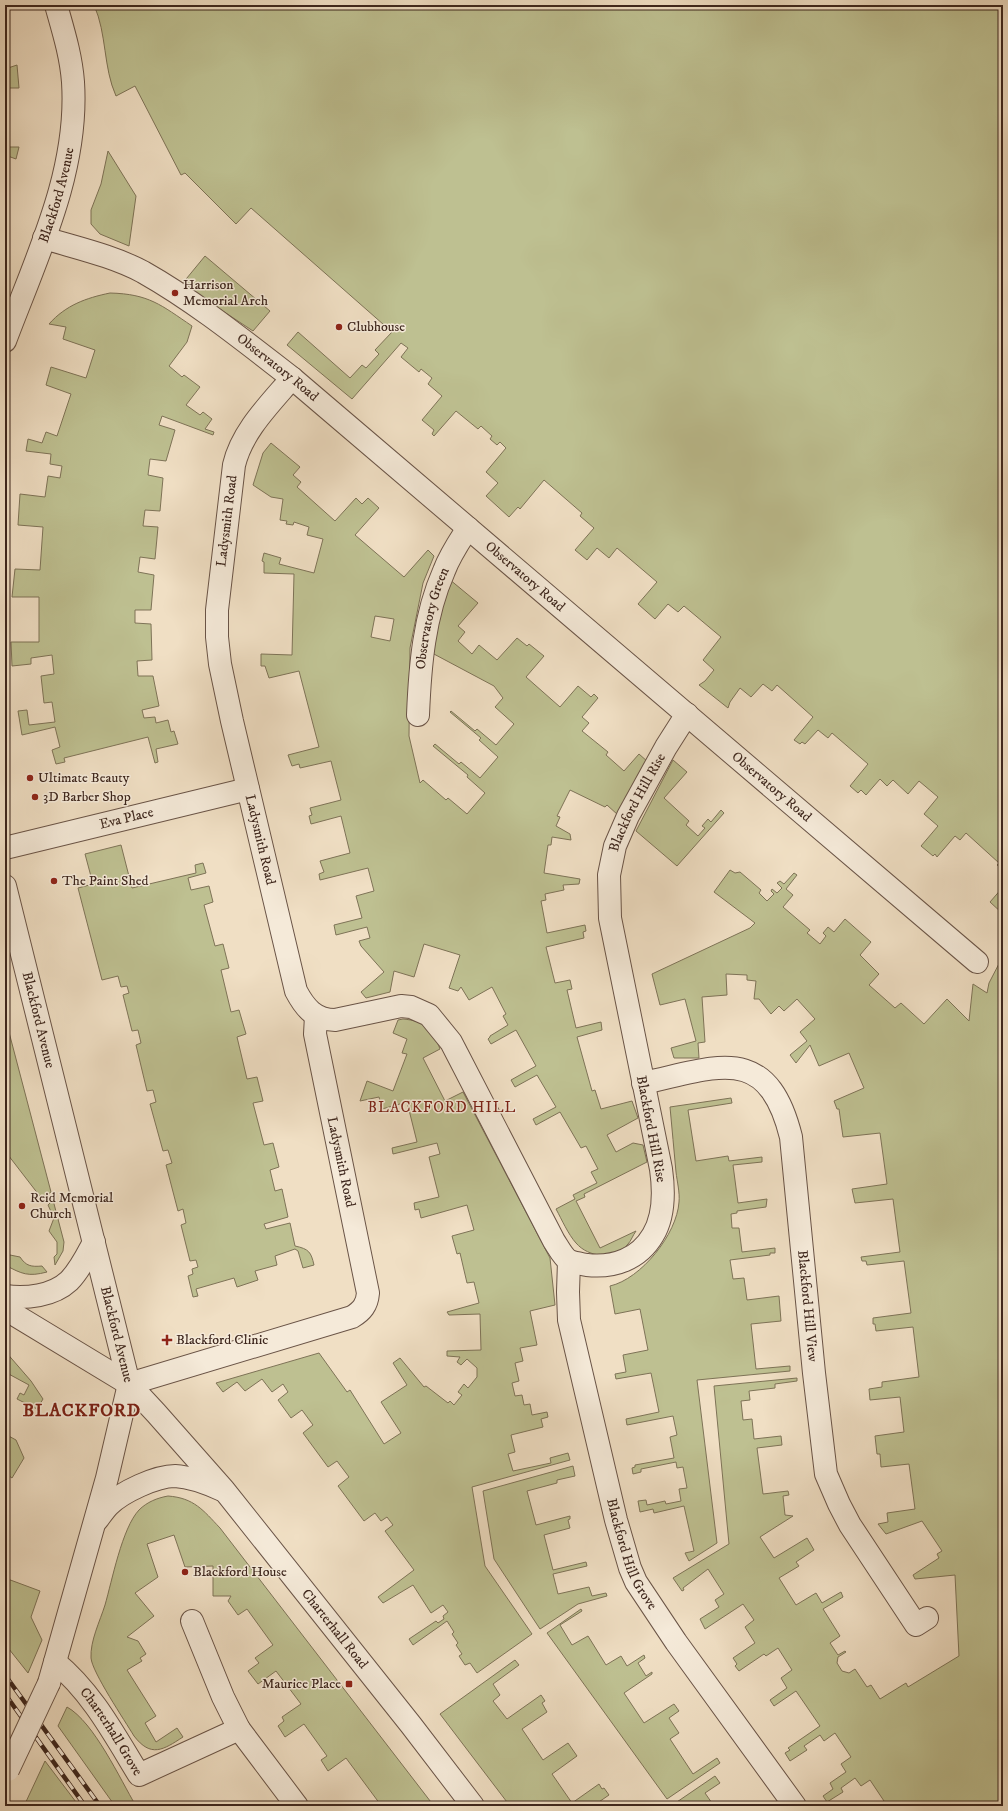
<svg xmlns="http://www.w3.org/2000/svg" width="1008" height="1811" font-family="'IM FELL DW Pica',serif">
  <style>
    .green { fill: #bec091; stroke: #7e7357; fill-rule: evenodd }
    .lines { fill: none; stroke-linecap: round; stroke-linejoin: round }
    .minor-casing { stroke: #6a5447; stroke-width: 24 }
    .minor { stroke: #f5ead9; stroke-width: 22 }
    .rail-casing { stroke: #3d261d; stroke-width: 4.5 }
    .rail { stroke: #f5ead9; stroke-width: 3; stroke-dasharray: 9; stroke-linecap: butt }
    .minor-bridge-casing { stroke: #6a5447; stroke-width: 24; stroke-linecap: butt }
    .minor-bridge { stroke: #f5ead9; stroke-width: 22 }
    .poi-dot { fill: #8f2418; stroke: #f5ead9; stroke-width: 1.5 }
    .labels { text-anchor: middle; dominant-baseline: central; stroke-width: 3; stroke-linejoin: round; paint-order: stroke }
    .street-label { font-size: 14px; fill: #3d261d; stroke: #f5ead9 }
    .poi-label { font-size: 14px; fill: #3d261d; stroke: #f5ead9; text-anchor: start }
    .neighbourhood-label { font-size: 15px; letter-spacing: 1px; fill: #7a1f14; stroke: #f5ead9 }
    .district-label { font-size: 18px; font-weight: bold; letter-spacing: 1px; fill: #7a1f14; stroke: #f5ead9 }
  </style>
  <rect width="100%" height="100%" fill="#f0dfc4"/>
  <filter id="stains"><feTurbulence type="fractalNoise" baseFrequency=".005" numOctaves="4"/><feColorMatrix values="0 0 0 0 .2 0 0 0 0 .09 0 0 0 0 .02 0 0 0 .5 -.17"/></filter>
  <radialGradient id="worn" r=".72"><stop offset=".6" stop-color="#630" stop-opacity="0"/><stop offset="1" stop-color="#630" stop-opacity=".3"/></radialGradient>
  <path class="green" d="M94,5h909v865l-6,-5 2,-2 -33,-30 -6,7 -5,-4 -18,21 -2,-3 -2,2 -12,-10 17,-20 -14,-12 14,-17 -19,-16 -11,13 -15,-14 -6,6 -7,-7 -14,16 -5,-5 -3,3 -8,-7 18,-22 -36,-31 -4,5 -10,-8 -13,14 -3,-2 -2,2 -6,-4 19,-23 -36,-32 -5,6 -9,-7 -12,13 -11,-9 -10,14 -2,6 -29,-23 6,-4 9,-11 -11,-10 18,-23 -37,-31 -6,6 -10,-8 -13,15 -17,-15 19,-22 -40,-34 -8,10 -12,-10 -10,12 -12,-10 19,-22 -14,-12 2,-3 -38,-33 -24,29 -2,-2 -9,10 -23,-21 12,-13 -12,-11 20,-24 -6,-6 -3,3 -7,-6 2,-3 -11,-10 -3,3 -22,-18 -22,25 -2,-2 2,-4 -12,-10 20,-24 -14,-12 4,-6 -11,-9 -2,3 -18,-15 7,-9 -7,-5 -49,56 -65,-54 11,-13 52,46 12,-13 4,3 13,-14 -4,-4 17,-18 -141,-124 -15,16 -51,-51 -4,2 -46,-89 -19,10c-13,-29 -9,-62 -22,-91z
    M17,65l2,23h-14v-19z
    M5,147h14l-3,12 -11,-4z
    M108,151l28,45 -7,50 -29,-12 -9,-10v-14l10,-26z
    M205,256l65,55 -17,20 -71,-47z
    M110,293c39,1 51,12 82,33l-5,16 -18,24 13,11 2,-2 16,12 -14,18 14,10 3,-3 9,7 -7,10 9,3 -1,3 -51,-19 -3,9 16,5 -9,31 -16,-2 -2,16 15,3 -3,33 -15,-1 -2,16 15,1 -3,32 -15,-2 -2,15 16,3 -3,35h-16v13l16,1 1,36 -15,1 1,15h15l6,30 -17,4 2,8 11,-1 1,6 12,-3 3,12 3,-1 4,13 -22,5 2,13 -3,1 -7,-26 -84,21 1,4 -9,2 -4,-14 8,-3 -5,-20 -33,8 -4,-24 9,-1 2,15 26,-3 -3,-20 -8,1 -3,-27 13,-2 -2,-19 -21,3v6l-19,2 -1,-24h28v-45h-27l3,-28 25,1 3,-43 -25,-2 2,-31 25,3 3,-21 12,2 2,-12 -12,-2 1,-10 -25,-3 2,-12 14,4 4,-11 11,4 14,-42 -25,-9 5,-18 35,11 9,-28 -32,-11 3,-12 -17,-3c17,-19 37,-26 61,-31z
    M271,443l29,24 -7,8 8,7 -4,5 38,34 21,-23 6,6 6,-6 11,10 -24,27 49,42 24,-27 6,6 -11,27 -13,65 -1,88 11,47 3,-3 23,20 2,-2 19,16 18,-21 -18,-16 1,-2 -35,-29 2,-2 24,20 2,-2 19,16 18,-21 -19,-17 2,-2 -31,-26 1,-1 24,20 2,-2 19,16 18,-21 -19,-17 8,-9 -9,-12 -62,-33 17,-74 29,24 -20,23 7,6 -7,9 14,13 7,-9 18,15 20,-22 10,8 2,-2 15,12 -18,21 34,30 18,-21 13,11 3,-3 4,4 -16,19 7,6 -7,8 26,21 -2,3 18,16 15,-17 9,8 -30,53 -11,-10 -2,2 -35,-17 -13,26 3,1 -4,9 14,8 1,6 -19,-3 -1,8h-3l-4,28 36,6 -1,5 -16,1 1,5 -19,4 1,6 -5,1 6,32 38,-8 1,6 -3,1 1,6 -38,9 9,36 15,-3 2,9 -5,1 9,38 25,-6 1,8 -25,7 15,54 3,-1 6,19 31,-8 6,17 -31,17 9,17 17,-9 10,2 4,17 -63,32 1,3 -9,4 24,47 36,-17c-3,4 -5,10 -8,13 -14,16 -39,14 -52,-1 -8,-9 -14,-23 -20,-34l19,-10 -2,-4 24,-12 -6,-11 7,-3 -12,-23 -5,2 -21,-36 -24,13 -3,-6 23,-12 -19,-32 -22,12 -4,-7 25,-14 -20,-36 -25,14 -3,-5 2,-2v-1l18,-11 -5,-9 3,-2 -14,-27 -23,13 -8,-13 -3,4 -9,-3 11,-33 -36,-11 -10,33 -20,-6 -4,21 -24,6 -5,-6 23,-20 -23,-26 -2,-5 11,-3 -3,-11 -31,8 -2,-10 28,-7 -6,-22 18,-5 -6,-23 -48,12 -1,-6 5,-2 -4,-11 30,-8 -9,-37 -30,8 -2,-8 3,-1 -2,-7 31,-8 -10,-39 -31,7 -1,-4 -7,2 -4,-11 31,-8 -20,-76 -30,7 -4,-12h-4v-12l31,1 2,-81 -30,-1v-11l-2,-1 2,-8 17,5 -2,6 35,9 9,-34 -16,-4 2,-8 -15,-5 -1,3 -7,-1 1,-3 -7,-1 3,-21 -12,-2 -18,-12 10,-32zM375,616l19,3 -4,22 -19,-4z
    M673,760l14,12 -23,26 25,23 -3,4 12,11 7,-8 -3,-2 6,-7 3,3 10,-12 3,3 -47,53 -41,-35z
    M121,845l11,43 64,-15 -1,-8 8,-2 3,10 -18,5 3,12 18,-4 4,16 -9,3 11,41 8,-2 6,24 -8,2 10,42 8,-2 7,24 -9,3 10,42 10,-2 6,24 -10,2 11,42 9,-2 6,24 -9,3 5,21 7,-2 6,28 -24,7 2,5 24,-6 5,23c14,3 16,6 19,19l-11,3 -5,-17 -3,-2 -20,7 2,9 -22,6 3,9 -21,7 -3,-9 -38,11 2,7 -5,1 -5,-21 5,-2 -1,-5 6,-2 -2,-7 -6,1 -9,-36 5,-2 -3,-14 -5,2 -12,-46 6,-2 -4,-13 -5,1 -13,-47 6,-2 -3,-12 -6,1 -11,-46 5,-2 -3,-13 -6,1 -9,-36 6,-2 -2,-7 -6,1 -3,-11 -16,4 -24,-92 15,-4 -8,-30z
    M730,870l5,3 5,-1 21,18 -2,3 8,8 7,-7 -3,-3 1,-2 5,4 5,-5 -5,-5 3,-2 4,3 10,-11 3,2 -11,14 7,6 -10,12 27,23 -3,3 13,11 6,-8 -3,-3 5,-6 6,5 11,-13 26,23 -11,13 19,19 -10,11 26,23 6,-5 23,21 23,-25 22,22 4,-37 14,9 2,-10 14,-27v850h-125l6,-5 -14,-21 -9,6 -6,-8 -14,10 2,4 -16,10 -4,-6 10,-7 -3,-6 16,-11 -5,-8 10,-7 -16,-24 -11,8 -4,-6 -16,11 3,4 -17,11 -5,-8 5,-3 -2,-2 32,-22 -24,-35 -22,15 -4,-6 17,-12 -6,-10 11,-8 -14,-22 -12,8 -2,-2 -25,17 -4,-5 2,-2 -4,-6 22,-15 -10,-16 9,-7 -11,-16 -38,25 -5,-10 19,-12 -4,-7 9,-6 -16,-25 -25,19 1,2 -2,1 -9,-13 56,-34 -15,-158 83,-8v3l-22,3v4l-26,3 1,9 -9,1 2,19 9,-1 2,20 27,-3 1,9 -25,3 6,46 25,-3 1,4 -6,1 2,19 8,1 -33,21 14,21 33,-20 7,12 -18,12 3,4 -20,12 17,27 20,-12 6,10 19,-11 2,5 -20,12 17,27 -10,7 8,12 7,-4 1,1 -8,5 -1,6 5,8 7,2 6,-4 12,18 4,-2 9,14 26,-16 2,4 51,-31 -4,-81 -40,4 -2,-4 26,-17 -2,-4 5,-3 -20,-30 -36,13 -8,-10 10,-2 -1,-9 28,-4 -6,-45 -28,3 -1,-13h-3l-2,-18 29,-4 -4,-35 -30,3 -1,-11 13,-2v-5l37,-5 -6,-50 -37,4 -1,-7h-2v-6l38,-5 -7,-52 -37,4 -1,-4h-4l-1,-4 39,-5 -7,-53 -38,4 -3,-14 35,-5 -7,-51 -37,4 -4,-28h-2l-3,-8 30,-13 -15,-35 -30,13 -9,-21 -14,18 -6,-8 17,-14 -7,-9 15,-13 -18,-20 -13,12 -5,-5 -8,8 -12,-15h-5l2,-18 -9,-1v-5l-21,-1 1,21 -25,2 3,45 -7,1 1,15h-25l-3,-10 25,-7 -11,-42 -25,6 -8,-31 98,-46 5,-5 -41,-31z
    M1003,887v27l-13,-12z
    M5,1017l46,175 -9,7 -37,-48z
    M403,1019c22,2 29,9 37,30l-17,9 22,43 18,-9 87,166 5,47 -25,6 7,34 -17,3 3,13 -8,2 4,18 -7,2 3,13 7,-1 2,10 6,-1 2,11 15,-3 1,5 -7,2 2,8 -32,8 4,17 -7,2 5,17 38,-8 -1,-5 18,-5 2,7 -98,27 13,79 47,68 -55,39 -7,-10 -5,2 -6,-9 3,-2 -6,-9 2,-2 -6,-9 2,-2 -7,-11 -34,24 -4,-6 27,-18 2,2 6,-4 -1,-3 5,-4 -5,-7 -12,8 -18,-28 -30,18 -5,-6 36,-27 -29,-39 8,-6 -6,-8 -6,4 -6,-8 -11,8 -26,-35 11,-9 -12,-16 -9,6 -25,-34 10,-8 -11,-15 -11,8 -13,-18 10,-8 -5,-8 -11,8 -10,-13 -17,12 -8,-9 -14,10 -7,-9 103,-30 28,39 3,-2 34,54 17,-11 -20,-31 26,-17 -14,-22 7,-5 24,29 2,-1 22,17 2,-2 4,4 8,-10 -4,-3 6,-8 4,4 9,-11v-9l-10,-9 -6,6 -4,-3 3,-5 -13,-1v-5l34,-1 -1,-36 -31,1 -2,-3 32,-9 -5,-21 -7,1 -7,-30 -3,1 -5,-18 22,-6 -7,-25 -46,13 -2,-9 -4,1 -1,-7 25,-6 -10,-40 11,-3 -3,-11 -44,11 -1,-6 25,-6 -10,-40 -25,7 -3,-12 -19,4 7,-20 26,10 14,-37 -5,-1 5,-14 -14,-6 5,-13z
    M731,1098l1,5 -44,7 8,51 32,-5 1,5 33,-4v5l-29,3 5,38 29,-4 -1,8 -29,4v2l-6,1 1,14h7l3,24 33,-4v5h-5v2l-40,5 3,19 11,-1 3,22 32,-4 2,25 -30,3 5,45 34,-3v5l-93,9 20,163 -28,18 -4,-8 9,-2 -10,-45 -30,7 -1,-4 -13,3 -2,-11 8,-1 1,5 18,-4 1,3 15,-3 -2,-12 8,-1 -4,-21 -6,1 -1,-6 -35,7v3l-8,2 -1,-6 3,-1v-2l39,-7 -4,-21 7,-2 -4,-19 -46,9 -1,-6 33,-7 -8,-39 -35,6 -1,-5 11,-2 -3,-17 25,-5 -8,-41 -25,5 -5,-28c31,-7 67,-52 69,-84 1,-9 -2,-21 -3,-30 -2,-22 -4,-43 -6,-65z
    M53,1200l11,42 -1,9 -8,14 -1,-8 3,-3v-12l-8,-11 5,-13 -6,-13z
    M5,1254l15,3c6,9 11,10 22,9l5,6c-19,5 -25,2 -42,-7z
    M5,1351l26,30 12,18 -6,10 -20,-10 3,-6 4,2 5,-10 -24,-13z
    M5,1434l11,6 8,18 -12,20 -7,-5z
    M573,1466l2,10 -18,4v3l-30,8 9,34 34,-9v3l-2,1 2,8 -26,7 9,35 33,-8 1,4 -34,8 5,20 31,-7 3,9 14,-3 1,3 -29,8 -38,25 -46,-70 -11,-68z
    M168,1496c26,2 35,14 52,32l214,278h-46l-2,-3 -8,3 2,-2 -34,-46 -18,13 -7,-11 6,-4 -23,-32 -19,13 -7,-11 6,-5 -2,-4 19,-13 -25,-33 -18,13 -10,-13 11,-8 -4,-5 18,-13 -26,-36 -9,6 -10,-14 3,-5h-18v-30l-28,1 -11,-32 -27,9 11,33 -23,16 19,23 -27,21 11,4 8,13 -6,4 2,3 -15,9 29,46 -11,7 11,19 21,-14 6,9c-20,13 -32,21 -49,-1 -9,-15 -42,-64 -43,-78 -1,-17 9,-37 14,-53 7,-24 17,-77 34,-95 8,-8 18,-12 29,-14z
    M5,1578l35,13 -9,26 11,23 -14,33 -23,-29z
    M581,1609l1,2 -22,14 12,20 16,-9 18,29 15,-9 6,10 17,-11 1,3 -7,5 8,13 6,-4v2l-28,19 20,30 30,-19 5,7 -10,7 10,15 -9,6 23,35 24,-16 3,5 -53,36 -120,-166z
    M515,1660l4,5 -26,19 7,11 -7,6 14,18 34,-24 4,6 -3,2 5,9 -25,17 21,31 25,-17 9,13 -25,18 20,29 27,-19 3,5 2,-1 5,7 -16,11h-83l-70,-92z
    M67,1707c27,15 53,72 69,99h-21l-57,-80z
    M45,1761l34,45h-55z
    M715,1776l5,7 -15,10 9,13h-43z"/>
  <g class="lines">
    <defs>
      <g id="minor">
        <path id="s1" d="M44,238c33,10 69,18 99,34 53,30 101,69 149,106l685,584"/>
        <path id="s2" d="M5,341c31,-83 74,-169 68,-259 -2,-27 -10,-52 -17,-77"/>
        <path id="s3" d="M292,378c-22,26 -50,53 -58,87l-17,145v27l3,27 12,57 64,270c9,17 19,29 39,29l66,-14 10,1 18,8 22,27 103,199c4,6 9,16 15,20 5,2 13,3 18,4 27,3 52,-6 66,-30 12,-20 11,-45 8,-66l-51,-251 -1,-43 6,-29 13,-30 38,-69 21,-33"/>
        <path id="s4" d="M418,715c2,-49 6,-99 26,-144 6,-16 15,-29 24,-43"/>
        <path id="s5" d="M5,848l243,-59"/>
        <path id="s6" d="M5,886l124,498 -22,94 -58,205"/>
        <path id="s7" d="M643,1083c73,-15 124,-42 148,54l23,236 12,101 13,30 11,21 66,100 11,-7"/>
        <path id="s8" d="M569,1261l-1,31 1,28 47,200 14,48 6,14 40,60 119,164"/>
        <path d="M5,1296c21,3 48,0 64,-15 11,-11 18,-26 25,-39"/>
        <path id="s9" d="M5,1309l124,75 27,29 68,77 187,235 62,81"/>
        <path d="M129,1384l223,-67c10,-6 15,-12 16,-24l-53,-259 1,-18"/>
        <path d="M97,1520c4,-5 7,-10 12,-15 13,-13 47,-29 66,-29 17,1 32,7 47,14"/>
        <path d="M192,1621l31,76 16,32"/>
        <path id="s10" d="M55,1662c37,30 60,74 84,113l100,-46 58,77"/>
      </g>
    </defs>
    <use href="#minor" class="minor-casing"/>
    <use href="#minor" class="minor"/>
    <defs>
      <path id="rail" d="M5,1675l95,131
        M5,1694l80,112"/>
    </defs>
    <use href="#rail" class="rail-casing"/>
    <use href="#rail" class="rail"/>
    <defs>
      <path id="minor-bridge" d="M8,1770l41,-87"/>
    </defs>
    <use href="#minor-bridge" class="minor-bridge-casing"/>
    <use href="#minor-bridge" class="minor-bridge"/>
  </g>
  <g class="poi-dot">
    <circle cx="175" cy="293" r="4"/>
    <circle cx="339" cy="327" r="4"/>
    <circle cx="30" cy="778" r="4"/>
    <circle cx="35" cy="797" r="4"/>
    <circle cx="54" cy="881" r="4"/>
    <circle cx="22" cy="1206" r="4"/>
    <path d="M165 1334h4v4h4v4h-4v4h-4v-4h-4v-4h4z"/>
    <circle cx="185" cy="1572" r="4"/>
    <rect x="345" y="1680" width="8" height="8" rx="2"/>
  </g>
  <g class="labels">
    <g class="street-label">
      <text stroke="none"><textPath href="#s2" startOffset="155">Blackford Avenue</textPath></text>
      <text stroke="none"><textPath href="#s1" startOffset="270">Observatory Road</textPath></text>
      <text transform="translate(227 521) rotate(-83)">Ladysmith Road</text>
      <text stroke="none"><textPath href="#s1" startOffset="594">Observatory Road</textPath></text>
      <text stroke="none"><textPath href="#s4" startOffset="98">Observatory Green</textPath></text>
      <text stroke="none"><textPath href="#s1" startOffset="918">Observatory Road</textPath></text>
      <text stroke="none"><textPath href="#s3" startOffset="1615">Blackford Hill Rise</textPath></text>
      <text stroke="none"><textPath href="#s5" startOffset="125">Eva Place</textPath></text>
      <text stroke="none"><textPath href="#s3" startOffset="486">Ladysmith Road</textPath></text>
      <text stroke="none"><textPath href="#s6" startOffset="138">Blackford Avenue</textPath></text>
      <text transform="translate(651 1129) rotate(79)">Blackford Hill Rise</text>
      <text transform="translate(341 1162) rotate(78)">Ladysmith Road</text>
      <text stroke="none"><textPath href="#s7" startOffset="358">Blackford Hill View</textPath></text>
      <text stroke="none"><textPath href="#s6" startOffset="462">Blackford Avenue</textPath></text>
      <text stroke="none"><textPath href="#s8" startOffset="302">Blackford Hill Grove</textPath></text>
      <text stroke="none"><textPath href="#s9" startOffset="465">Charterhall Road</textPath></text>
      <text stroke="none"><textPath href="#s10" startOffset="90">Charterhall Grove</textPath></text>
    </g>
    <g class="poi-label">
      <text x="183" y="285">Harrison<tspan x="183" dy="16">Memorial Arch</tspan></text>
      <text x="347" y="327">Clubhouse</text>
      <text x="38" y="778">Ultimate Beauty</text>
      <text x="43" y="797">3D Barber Shop</text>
      <text x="62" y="881">The Paint Shed</text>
      <text x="30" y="1198">Reid Memorial<tspan x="30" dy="16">Church</tspan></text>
      <text x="176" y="1340">Blackford Clinic</text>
      <text x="193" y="1572">Blackford House</text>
      <text x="341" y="1684" text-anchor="end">Maurice Place</text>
    </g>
    <g class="neighbourhood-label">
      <text x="442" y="1107">BLACKFORD HILL</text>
    </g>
    <g class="district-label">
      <text x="82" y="1411">BLACKFORD</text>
    </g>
  </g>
  <rect width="1008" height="1811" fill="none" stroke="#f0dfc4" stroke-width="20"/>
  <rect x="6" y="6" width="996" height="1799" fill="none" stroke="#3d261d" stroke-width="2"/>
  <rect x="10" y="10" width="988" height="1791" fill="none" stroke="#3d261d"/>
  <rect width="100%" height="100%" filter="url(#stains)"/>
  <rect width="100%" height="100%" fill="url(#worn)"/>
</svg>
